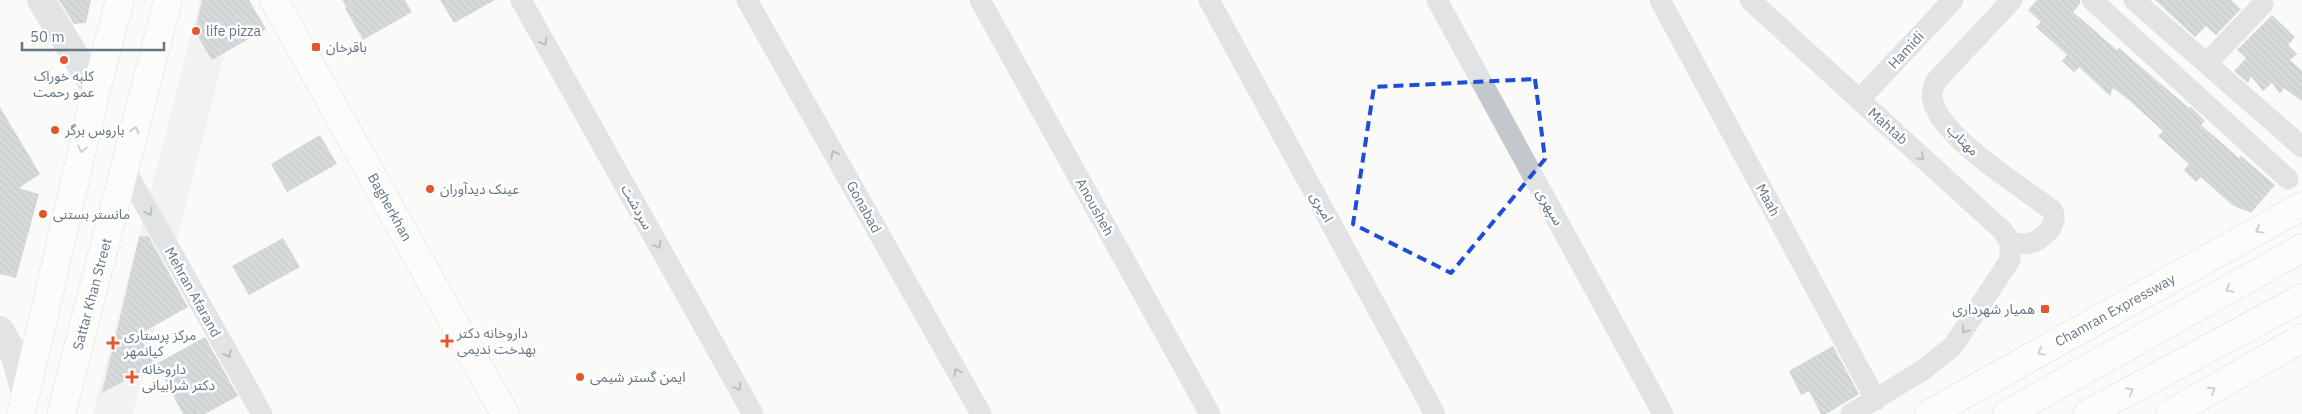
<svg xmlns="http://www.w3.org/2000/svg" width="2302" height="414" font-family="'IBM Plex Sans','Noto Sans Arabic',sans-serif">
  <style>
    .built { fill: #e8e9e9 }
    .building { fill: url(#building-back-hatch) }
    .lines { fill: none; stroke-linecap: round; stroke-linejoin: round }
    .secondary-casing { stroke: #b3babf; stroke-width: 29 }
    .primary-casing { stroke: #b5babe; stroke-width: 29 }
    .trunk-casing { stroke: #b4b9bd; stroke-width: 29 }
    .minor { stroke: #c3c8cc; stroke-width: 21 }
    .tertiary { stroke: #c3c8cc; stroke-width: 28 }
    .secondary { stroke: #fff; stroke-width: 28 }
    .primary { stroke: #fff; stroke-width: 28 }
    .trunk { stroke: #fff; stroke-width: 28 }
    .oneway { stroke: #6a7a87 }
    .oneway2 { stroke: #939fa8 }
    .marked { fill: none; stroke: #1d4ed8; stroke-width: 4; stroke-dasharray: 10 6; stroke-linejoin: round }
    .poi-dot { fill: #e4572e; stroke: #fff; stroke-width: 2 }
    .labels { text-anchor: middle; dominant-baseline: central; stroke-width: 5; stroke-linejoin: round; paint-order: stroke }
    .poi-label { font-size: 14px; fill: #657683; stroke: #fff; text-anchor: start }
    .street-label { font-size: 14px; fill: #657683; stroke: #fff }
  </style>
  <defs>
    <pattern id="building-back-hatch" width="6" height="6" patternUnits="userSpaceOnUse" patternTransform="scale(1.25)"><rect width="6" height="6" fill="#aab3b9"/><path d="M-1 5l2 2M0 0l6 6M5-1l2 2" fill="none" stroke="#8e969c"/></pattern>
  </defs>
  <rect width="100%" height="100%" fill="#fafaf8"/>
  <path class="built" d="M200,0h38l-105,414h-40z"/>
  <path class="building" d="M59,0h32l-5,23 -12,1z
    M202,0h47l17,29 -54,31 -17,-28z
    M342,0h63l7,12 -49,28 -18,-32 1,-1z
    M440,0h55l-41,23z
    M2037,0h43v4l-7,8 44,38 2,-2 70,60 2,-1 14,14 -4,4 38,33 2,-2 34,29 -24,28 -19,-8 -31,-28 -5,5 -12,-12 5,-6 -31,-28 5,-5 -33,-30 -17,-13 -3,8 -31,-29 -5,5 -12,-11 5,-6 -31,-28 5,-5 -13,-12z
    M2155,0h76l10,9 -25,26 -10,-9 -11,11z
    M2272,15l23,22 -7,8 9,9 -7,6 12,11v30l-18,-13 -4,6 -8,-11 -9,8 -12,-15 -3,7 -14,-12 12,-13 -9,-8z
    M0,107l40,67 -21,14 20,6 -23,84 -16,-4z
    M320,135l17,29 -50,28 -16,-28z
    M148,236l40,71 -50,28 18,29 -54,29 37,-156z
    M283,238l17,29 -51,28 -17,-29z
    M205,337l33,59 -33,18h-22l-27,-50z
    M1833,346l26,48 -33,20h-5l-12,-23 -8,4 -12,-24z"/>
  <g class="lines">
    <defs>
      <path id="secondary" d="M274,0l231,414"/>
      <path id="primary" d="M21,414l75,-324 24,-90
        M61,414l107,-414"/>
      <path id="trunk" d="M1929,414l373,-208
        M2007,414l295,-166
        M2087,414l215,-116
        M2170,414l132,-76"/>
    </defs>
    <use href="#secondary" class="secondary-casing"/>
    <use href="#primary" class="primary-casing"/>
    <use href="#trunk" class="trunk-casing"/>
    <path class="minor" d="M521,0l232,414
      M747,0l234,414
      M980,0l230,414
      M1209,0l226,414
      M1437,0l226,414
      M1660,0l216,400
      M1750,0l253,231 7,11v18l-57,86 -30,24 -72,44
      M2092,0l196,179
      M2134,0l168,147
      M2207,63l56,-59
      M1859,100l94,-100
      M125,169l137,245
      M2010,242c5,1 11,2 16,2 15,-2 35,-20 26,-34 -30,-23 -115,-74 -120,-113 0,-5 2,-11 3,-15l77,-82"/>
    <path class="tertiary" d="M41,0l55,90
      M0,330l15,26 10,37"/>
    <use href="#secondary" class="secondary"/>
    <use href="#primary" class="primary"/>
    <use href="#trunk" class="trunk"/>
  </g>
  <defs><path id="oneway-chevron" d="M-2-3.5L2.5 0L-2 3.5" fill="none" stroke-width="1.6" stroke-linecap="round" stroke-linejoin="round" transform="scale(1.25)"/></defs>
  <g class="oneway">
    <use href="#oneway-chevron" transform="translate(544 42) rotate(61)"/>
    <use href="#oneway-chevron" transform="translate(834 154) rotate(-119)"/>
    <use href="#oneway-chevron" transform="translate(1921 157) rotate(42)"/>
    <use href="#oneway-chevron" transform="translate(149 212) rotate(61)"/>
    <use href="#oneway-chevron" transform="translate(658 245) rotate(61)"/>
    <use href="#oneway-chevron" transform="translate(1965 330) rotate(124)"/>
    <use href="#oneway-chevron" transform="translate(228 354) rotate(61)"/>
    <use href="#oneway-chevron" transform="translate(957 372) rotate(-119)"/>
    <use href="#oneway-chevron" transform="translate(738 387) rotate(61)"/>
  </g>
  <g class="oneway2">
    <use href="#oneway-chevron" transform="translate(135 130) rotate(-76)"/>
    <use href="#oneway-chevron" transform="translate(82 149) rotate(103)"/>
    <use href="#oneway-chevron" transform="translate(2259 230) rotate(151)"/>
    <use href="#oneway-chevron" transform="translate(2229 289) rotate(151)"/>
    <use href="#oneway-chevron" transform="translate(2041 352) rotate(151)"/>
    <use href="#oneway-chevron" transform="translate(2212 390) rotate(-30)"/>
    <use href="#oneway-chevron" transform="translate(2130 391) rotate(-28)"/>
  </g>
  <path d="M0 0H2302V414H0ZM1535,79l10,80 -94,114 -98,-49 21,-137z" fill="#fafaf8" fill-opacity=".55" fill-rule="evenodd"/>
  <path class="marked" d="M1535,79l10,80 -94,114 -98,-49 21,-137z"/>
  <g class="poi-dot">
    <circle cx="196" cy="31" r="5"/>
    <rect x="311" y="42" width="10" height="10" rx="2.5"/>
    <circle cx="64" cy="60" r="5"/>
    <circle cx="55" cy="130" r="5"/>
    <circle cx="430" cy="189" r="5"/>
    <circle cx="43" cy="214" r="5"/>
    <rect x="2040" y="304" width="10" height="10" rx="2.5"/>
    <path d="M444.5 333.5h5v5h5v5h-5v5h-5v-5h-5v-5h5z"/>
    <path d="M110.5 335.5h5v5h5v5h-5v5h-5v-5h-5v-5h5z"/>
    <path d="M129.5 369.5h5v5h5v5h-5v5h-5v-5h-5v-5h5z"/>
    <circle cx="580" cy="377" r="5"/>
  </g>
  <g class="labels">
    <g class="poi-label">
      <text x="206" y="31">life pizza</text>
      <text x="326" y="47">باقرخان</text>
      <text x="64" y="76" text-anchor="middle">کلبه خوراک<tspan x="64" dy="16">عمو رحمت</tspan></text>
      <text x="65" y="130">باروس برگر</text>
      <text x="440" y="189">عینک دیدآوران</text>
      <text x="53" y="214">مانستر بستنی</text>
      <text x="2035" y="309" text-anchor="end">همیار شهرداری</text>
      <text x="457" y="333">داروخانه دکتر<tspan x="457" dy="16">بهدخت ندیمی</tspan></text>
      <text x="124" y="335">مرکز پرستاری<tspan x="124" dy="16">کیانمهر</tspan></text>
      <text x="142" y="369">داروخانه<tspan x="142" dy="16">دکتر شرابیانی</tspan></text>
      <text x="590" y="377">ایمن گستر شیمی</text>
    </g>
    <g class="street-label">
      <text transform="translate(1906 50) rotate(-47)">Hamidi</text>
      <text transform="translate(1888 126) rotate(42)">Mahtab</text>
      <text transform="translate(1963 140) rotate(44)">مهتاب</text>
      <text transform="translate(1768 200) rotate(62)">Maah</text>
      <text transform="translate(390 207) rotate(61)">Bagherkhan</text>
      <text transform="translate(637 207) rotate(61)">سردشت</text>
      <text transform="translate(864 207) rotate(61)">Gonabad</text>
      <text transform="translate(1095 207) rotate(61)">Anousheh</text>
      <text transform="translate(1322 207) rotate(61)">امیری</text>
      <text transform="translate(1550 207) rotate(61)">سپهری</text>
      <text transform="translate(193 292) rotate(61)">Mehran Afarand</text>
      <text transform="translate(92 294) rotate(-75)">Sattar Khan Street</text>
      <text transform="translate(2115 310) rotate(-29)">Chamran Expressway</text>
    </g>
  </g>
  <path d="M22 42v8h142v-8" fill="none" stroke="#657683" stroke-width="2.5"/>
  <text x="30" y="42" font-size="15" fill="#657683" stroke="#ffffff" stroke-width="4" paint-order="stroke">50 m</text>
</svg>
